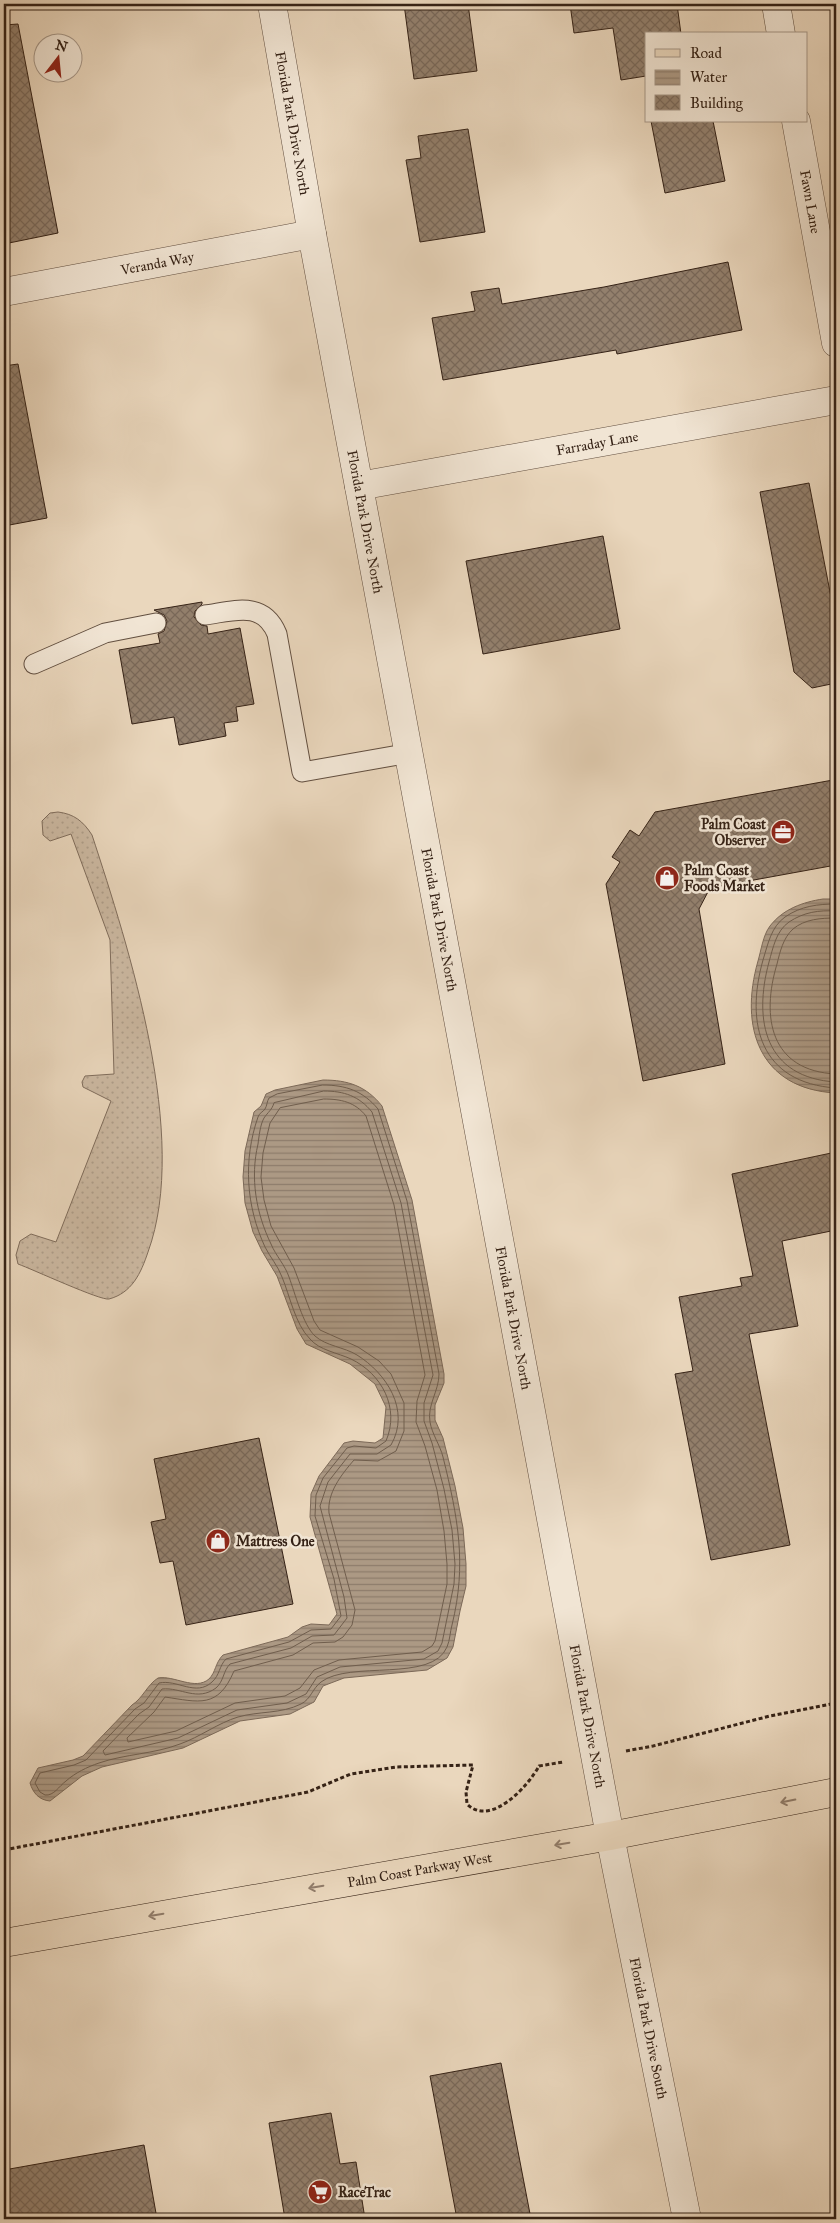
<svg xmlns="http://www.w3.org/2000/svg" width="840" height="2223" font-family="'IM FELL Great Primer',serif">
  <style>
    .grass { fill: url(#grass-dots); stroke: #806d5c }
    .water { fill: url(#water-rules); stroke: #7c6958 }
    .lines { fill: none; stroke-linecap: round; stroke-linejoin: round }
    .shore { stroke: #705e4d; stroke-width: 1 }
    .building { fill: url(#building-cross-hatch); stroke: #352216 }
    .service-casing { stroke: #624f40; stroke-width: 21 }
    .minor-casing { stroke: #624f40; stroke-width: 29 }
    .tertiary-casing { stroke: #624f40; stroke-width: 29 }
    .primary-casing { stroke: #352216; stroke-width: 29 }
    .path { stroke: #352216; stroke-width: 3; stroke-dasharray: 4 2.5; stroke-linecap: butt }
    .service { stroke: #f1e5d4; stroke-width: 19 }
    .minor { stroke: #f1e5d4; stroke-width: 28 }
    .tertiary { stroke: #f1e5d4; stroke-width: 28 }
    .primary { stroke: #ead7bd; stroke-width: 28 }
    .oneway { stroke: #907c6a }
    .labels { text-anchor: middle; dominant-baseline: central; stroke-width: 5; stroke-linejoin: round; paint-order: stroke }
    .street-label { font-size: 14px; fill: #352216; stroke: #f1e5d4 }
    .poi-label { font-size: 14px; font-weight: bold; fill: #352216; stroke: #f1e5d4; text-anchor: start }
  </style>
  <defs>
    <pattern id="grass-dots" width="8" height="8" patternUnits="userSpaceOnUse" patternTransform="scale(1.25)"><rect width="8" height="8" fill="#cbb8a1"/><path d="M2 2h.1M6 6h.1" fill="none" stroke="#af9e8a" stroke-width="1.8" stroke-linecap="round"/></pattern>
    <pattern id="water-rules" width="6" height="5" patternUnits="userSpaceOnUse" patternTransform="scale(1.25)"><rect width="6" height="5" fill="#ac9984"/><path d="M0 2.5h6" fill="none" stroke="#8d7c6b"/></pattern>
    <pattern id="building-cross-hatch" width="8" height="8" patternUnits="userSpaceOnUse" patternTransform="scale(1.25)"><rect width="8" height="8" fill="#93806d"/><path d="M0 0l8 8M0 8l8-8" fill="none" stroke="#796859"/></pattern>
  </defs>
  <rect width="100%" height="100%" fill="#ead7bd"/>
  <filter id="stains"><feTurbulence type="fractalNoise" baseFrequency=".004" numOctaves="4"/><feColorMatrix values="0 0 0 0 .2 0 0 0 0 .09 0 0 0 0 .02 0 0 0 .5 -.17"/></filter>
  <radialGradient id="worn" r=".72"><stop offset=".6" stop-color="#630" stop-opacity="0"/><stop offset="1" stop-color="#630" stop-opacity=".3"/></radialGradient>
  <path class="grass" d="M58,812c16,2 25,9 34,23 37,113 98,302 56,417 -7,21 -16,41 -39,47 -8,2 -77,-30 -91,-35l-2,-9 4,-14 11,-7 25,8 55,-141 -28,-14 -1,-5 3,-6 29,-2 -4,-134 -39,-106 -21,7 -7,-6 -1,-14 8,-8z"/>
  <path class="water" d="M823,899h13v194c-77,-4 -97,-66 -78,-132 3,-10 5,-26 12,-35 13,-17 33,-24 53,-27z
    M323,1080c25,0 43,6 59,26l30,94 32,174v9l-9,22v15l8,18 12,48 8,42 3,36v22l-6,25 -7,36 -6,11 -20,12 -83,8 -21,8 -9,16 -24,12 -50,7 -57,27 -81,19 -20,9 -32,25c-11,-1 -17,-8 -20,-18l8,-15 35,-8 10,-4 49,-51c11,-7 15,-20 26,-27 16,-3 37,13 51,1 7,-7 6,-16 14,-24l65,-18 14,-10 9,-3 18,1 8,-11 -27,-97 1,-23 8,-18 25,-33 9,-2 22,2 8,-5 3,-31 -11,-23 -25,-20 -44,-20 -9,-15 -20,-53 -15,-25 -9,-19 -8,-29 -2,-26 2,-26 9,-39 7,-6 5,-12 9,-4z"/>
  <g class="lines">
    <path class="shore" d="M836,904c-18,0 -35,2 -51,13 -14,10 -17,27 -22,43 -18,64 -3,123 73,128
      M836,911c-17,-1 -32,1 -47,11 -13,9 -16,26 -20,40 -16,59 -4,116 67,120
      M836,918c-15,0 -31,1 -43,11 -10,9 -13,23 -16,35 -16,53 -7,107 59,110
      M323,1085c23,0 40,6 55,24l29,92 32,173c0,17 -12,31 -9,48 2,12 10,23 13,35 15,61 24,107 9,168 -2,7 -2,15 -5,22 -15,36 -97,13 -126,35 -9,7 -10,17 -20,22 -20,10 -42,7 -63,13 -20,6 -38,20 -58,27 -26,10 -55,10 -81,19 -12,4 -24,10 -33,18 -7,5 -12,15 -21,14l-5,-3 -5,-9 5,-10 34,-8 12,-5 49,-51 9,-6 15,-20c18,-4 37,14 53,-1 8,-7 7,-16 14,-23l63,-17 22,-12 20,-1 10,-13 -7,-37 -19,-63 1,-21 7,-17 24,-30 7,-2 22,2 10,-7c14,-33 -4,-67 -35,-82 -13,-6 -32,-9 -41,-20 -15,-15 -20,-43 -28,-62 -4,-11 -12,-20 -17,-30 -19,-41 -22,-87 -7,-130 1,-4 5,-5 7,-8 2,-3 2,-8 4,-11l8,-4z
      M324,1091c20,0 35,5 48,21l29,91 32,172 -9,28v18l8,22 12,46 8,41 3,34 -1,20 -12,59 -4,8 -14,8 -84,8 -23,10 -11,17 -19,9 -50,7 -59,28 -73,17 -2,-4 36,-37 10,-7 13,-18c19,-2 35,13 54,-1 8,-7 7,-17 14,-24l61,-16 21,-12 22,-1 13,-17 -3,-21 -24,-91 8,-24 22,-28h27l14,-9c20,-35 -5,-72 -34,-90 -13,-8 -31,-9 -42,-19 -12,-11 -20,-43 -26,-59 -4,-12 -13,-21 -18,-33 -15,-31 -21,-66 -13,-100 1,-7 2,-19 6,-26 4,-6 8,-8 10,-15z
      M324,1099c17,0 31,3 42,17l28,89 31,170 -8,26 -1,21 9,24 12,44 7,41 3,33v20l-12,57 -3,5 -10,6 -83,8 -25,10 -14,18 -15,8 -50,7 -59,28 -48,11 -1,-4 27,-26 11,-15c34,5 53,12 69,-26l59,-16 20,-12 22,-1 8,-5 9,-12 3,-15 -26,-97c-2,-20 12,-38 25,-53l24,1 18,-10 8,-20v-28l-13,-29 -12,-13 -21,-14 -38,-17 -6,-9 -20,-53 -23,-42 -7,-26 -3,-23 2,-24 7,-30 10,-15z"/>
  </g>
  <path class="building" d="M404,4h64l9,67 -63,8z
    M570,4h107l4,30h-35v42l-25,4 -8,-52 -39,5z
    M18,24l40,209 -54,11v-219z
    M651,121h62l12,60 -60,12z
    M468,129l17,103 -65,10 -14,-82 15,-2 -3,-22z
    M728,262l14,68 -125,24 -1,-4 -173,30 -11,-62 43,-7 -4,-19 28,-4 3,16 102,-17z
    M18,364l29,154 -43,8v-160z
    M809,483l27,140v60l-24,5 -18,-16 -34,-180z
    M603,536l17,93 -137,25 -17,-93z
    M202,602v2l-7,7 -1,6 7,8 6,1 1,8 32,-6 14,76 -18,3 2,14 -14,2 2,13 -47,9 -5,-28 -42,7 -13,-74 41,-7 -2,-9 6,-3 3,-10 -3,-6 -10,-5z
    M833,780l3,15v70l-126,23 -11,21 26,155 -82,17 -37,-197 14,-22 -8,-5 18,-27 9,6 16,-24z
    M836,1152v78l-54,11 16,85 -49,8 41,211 -79,15 -36,-186 18,-3 -14,-74 63,-11 -2,-8 13,-2 -21,-102z
    M259,1438l34,166 -107,21 -13,-64 -13,2 -9,-41 15,-3 -12,-60z
    M501,2063l30,156h-74l-27,-143z
    M331,2113l9,51 16,-2 9,57h-80l-16,-96z
    M144,2145l13,74h-153v-49z"/>
  <g class="lines">
    <defs>
      <path id="service" d="M205,615c29,-4 58,-15 72,19l25,138 108,-19
        M34,664l71,-31 51,-10"/>
      <g id="minor">
        <path d="M776,4l5,30"/>
        <path id="s1" d="M796,121l40,222"/>
        <path id="s2" d="M4,292l308,-58"/>
        <path id="s3" d="M359,486l477,-86"/>
      </g>
      <g id="tertiary">
        <path id="s4" d="M272,4l40,230 298,1602 77,383"/>
      </g>
      <g id="primary">
        <path id="s5" d="M4,1943l606,-107 226,-44"/>
      </g>
    </defs>
    <use href="#service" class="service-casing"/>
    <use href="#minor" class="minor-casing"/>
    <use href="#tertiary" class="tertiary-casing"/>
    <use href="#primary" class="primary-casing"/>
    <path class="path" d="M626,1751l27,-5 117,-30 66,-13
      M4,1850l304,-58 43,-18 45,-7 77,-2 -7,27 1,12c24,24 62,-19 72,-38l24,-4"/>
    <use href="#service" class="service"/>
    <use href="#minor" class="minor"/>
    <use href="#tertiary" class="tertiary"/>
    <use href="#primary" class="primary"/>
  </g>
  <defs><path id="oneway-shaft" d="M-6 0H5M1.5-3L5.5 0L1.5 3" fill="none" stroke-width="1.6" stroke-linecap="round" stroke-linejoin="round" transform="scale(1.25)"/></defs>
  <g class="oneway">
    <use href="#oneway-shaft" transform="translate(788 1801) rotate(169)"/>
    <use href="#oneway-shaft" transform="translate(562 1844) rotate(170)"/>
    <use href="#oneway-shaft" transform="translate(316 1887) rotate(170)"/>
    <use href="#oneway-shaft" transform="translate(156 1915) rotate(170)"/>
  </g>
  <defs>
    <symbol id="office-disc" viewBox="-11 -11 22 22"><circle r="9.5" fill="#8f2418" stroke="#f1e5d4"/><path d="M-6-3h4V-5.5h4V-3h4V5H-6ZM-1-4.5V-3h2v-1.5ZM-6 0V1H6V0Z" fill="#fff"/></symbol>
    <symbol id="shop-disc" viewBox="-11 -11 22 22"><circle r="9.5" fill="#8f2418" stroke="#f1e5d4"/><path d="M-5-2.5h2.3a2.7 3.5 0 0 1 5.4 0H5L5.5 6h-11ZM-1.5-2.5h3a1.5 2.3 0 0 0-3 0Z" fill="#fff"/></symbol>
    <symbol id="supermarket-disc" viewBox="-11 -11 22 22"><circle r="9.5" fill="#8f2418" stroke="#f1e5d4"/><path d="M-6-5.5h2.5l.6 2H6L4.5 2H-2.5L-4.4-4H-6ZM-1.5 3.2a1.3 1.3 0 1 0 .1 0ZM3 3.2a1.3 1.3 0 1 0 .1 0Z" fill="#fff"/></symbol>
  </defs>
  <g fill-rule="evenodd">
    <use href="#office-disc" x="769" y="818" width="28" height="28"/>
    <use href="#shop-disc" x="653" y="864" width="28" height="28"/>
    <use href="#shop-disc" x="204" y="1527" width="28" height="28"/>
    <use href="#supermarket-disc" x="306" y="2178" width="28" height="28"/>
  </g>
  <g class="labels">
    <g class="street-label">
      <text stroke="none"><textPath href="#s4" startOffset="121">Florida Park Drive North</textPath></text>
      <text stroke="none"><textPath href="#s1" startOffset="82">Fawn Lane</textPath></text>
      <text stroke="none"><textPath href="#s2" startOffset="156">Veranda Way</textPath></text>
      <text stroke="none"><textPath href="#s3" startOffset="242">Farraday Lane</textPath></text>
      <text stroke="none"><textPath href="#s4" startOffset="526">Florida Park Drive North</textPath></text>
      <text stroke="none"><textPath href="#s4" startOffset="931">Florida Park Drive North</textPath></text>
      <text stroke="none"><textPath href="#s4" startOffset="1336">Florida Park Drive North</textPath></text>
      <text stroke="none"><textPath href="#s4" startOffset="1741">Florida Park Drive North</textPath></text>
      <text stroke="none"><textPath href="#s5" startOffset="422">Palm Coast Parkway West</textPath></text>
      <text stroke="none"><textPath href="#s4" startOffset="2059">Florida Park Drive South</textPath></text>
    </g>
    <g class="poi-label">
      <text x="766" y="824" text-anchor="end">Palm Coast<tspan x="766" dy="16">Observer</tspan></text>
      <text x="684" y="870">Palm Coast<tspan x="684" dy="16">Foods Market</tspan></text>
      <text x="236" y="1541">Mattress One</text>
      <text x="338" y="2192">RaceTrac</text>
    </g>
  </g>
  <rect width="840" height="2223" fill="none" stroke="#ead7bd" stroke-width="20"/>
  <rect x="5" y="5" width="830" height="2213" fill="none" stroke="#352216" stroke-width="2.5"/>
  <rect x="10" y="10" width="820" height="2203" fill="none" stroke="#352216"/>
  <rect x="645" y="32" width="162" height="90" fill="#f1e5d4" stroke="#a69788"/>
  <rect x="655" y="49" width="25" height="8" fill="#ead7bd" stroke="#a69788"/>
  <text x="690" y="58" font-size="15" fill="#352216">Road</text>
  <rect x="655" y="70" width="25" height="15" fill="url(#water-rules)" stroke="#a69788"/>
  <text x="690" y="82" font-size="15" fill="#352216">Water</text>
  <rect x="655" y="95" width="25" height="15" fill="url(#building-cross-hatch)" stroke="#a69788"/>
  <text x="690" y="108" font-size="15" fill="#352216">Building</text>
  <g transform="translate(58 58) rotate(16)"><circle r="24" fill="#f1e5d4" stroke="#a69788"/>
  <path d="M0-4L9 19L0 12L-9 19Z" fill="#8f2418"/>
  <text y="-8" font-size="14" font-weight="bold" text-anchor="middle" fill="#352216">N</text>
  </g>
  <rect width="100%" height="100%" filter="url(#stains)"/>
  <rect width="100%" height="100%" fill="url(#worn)"/>
</svg>
